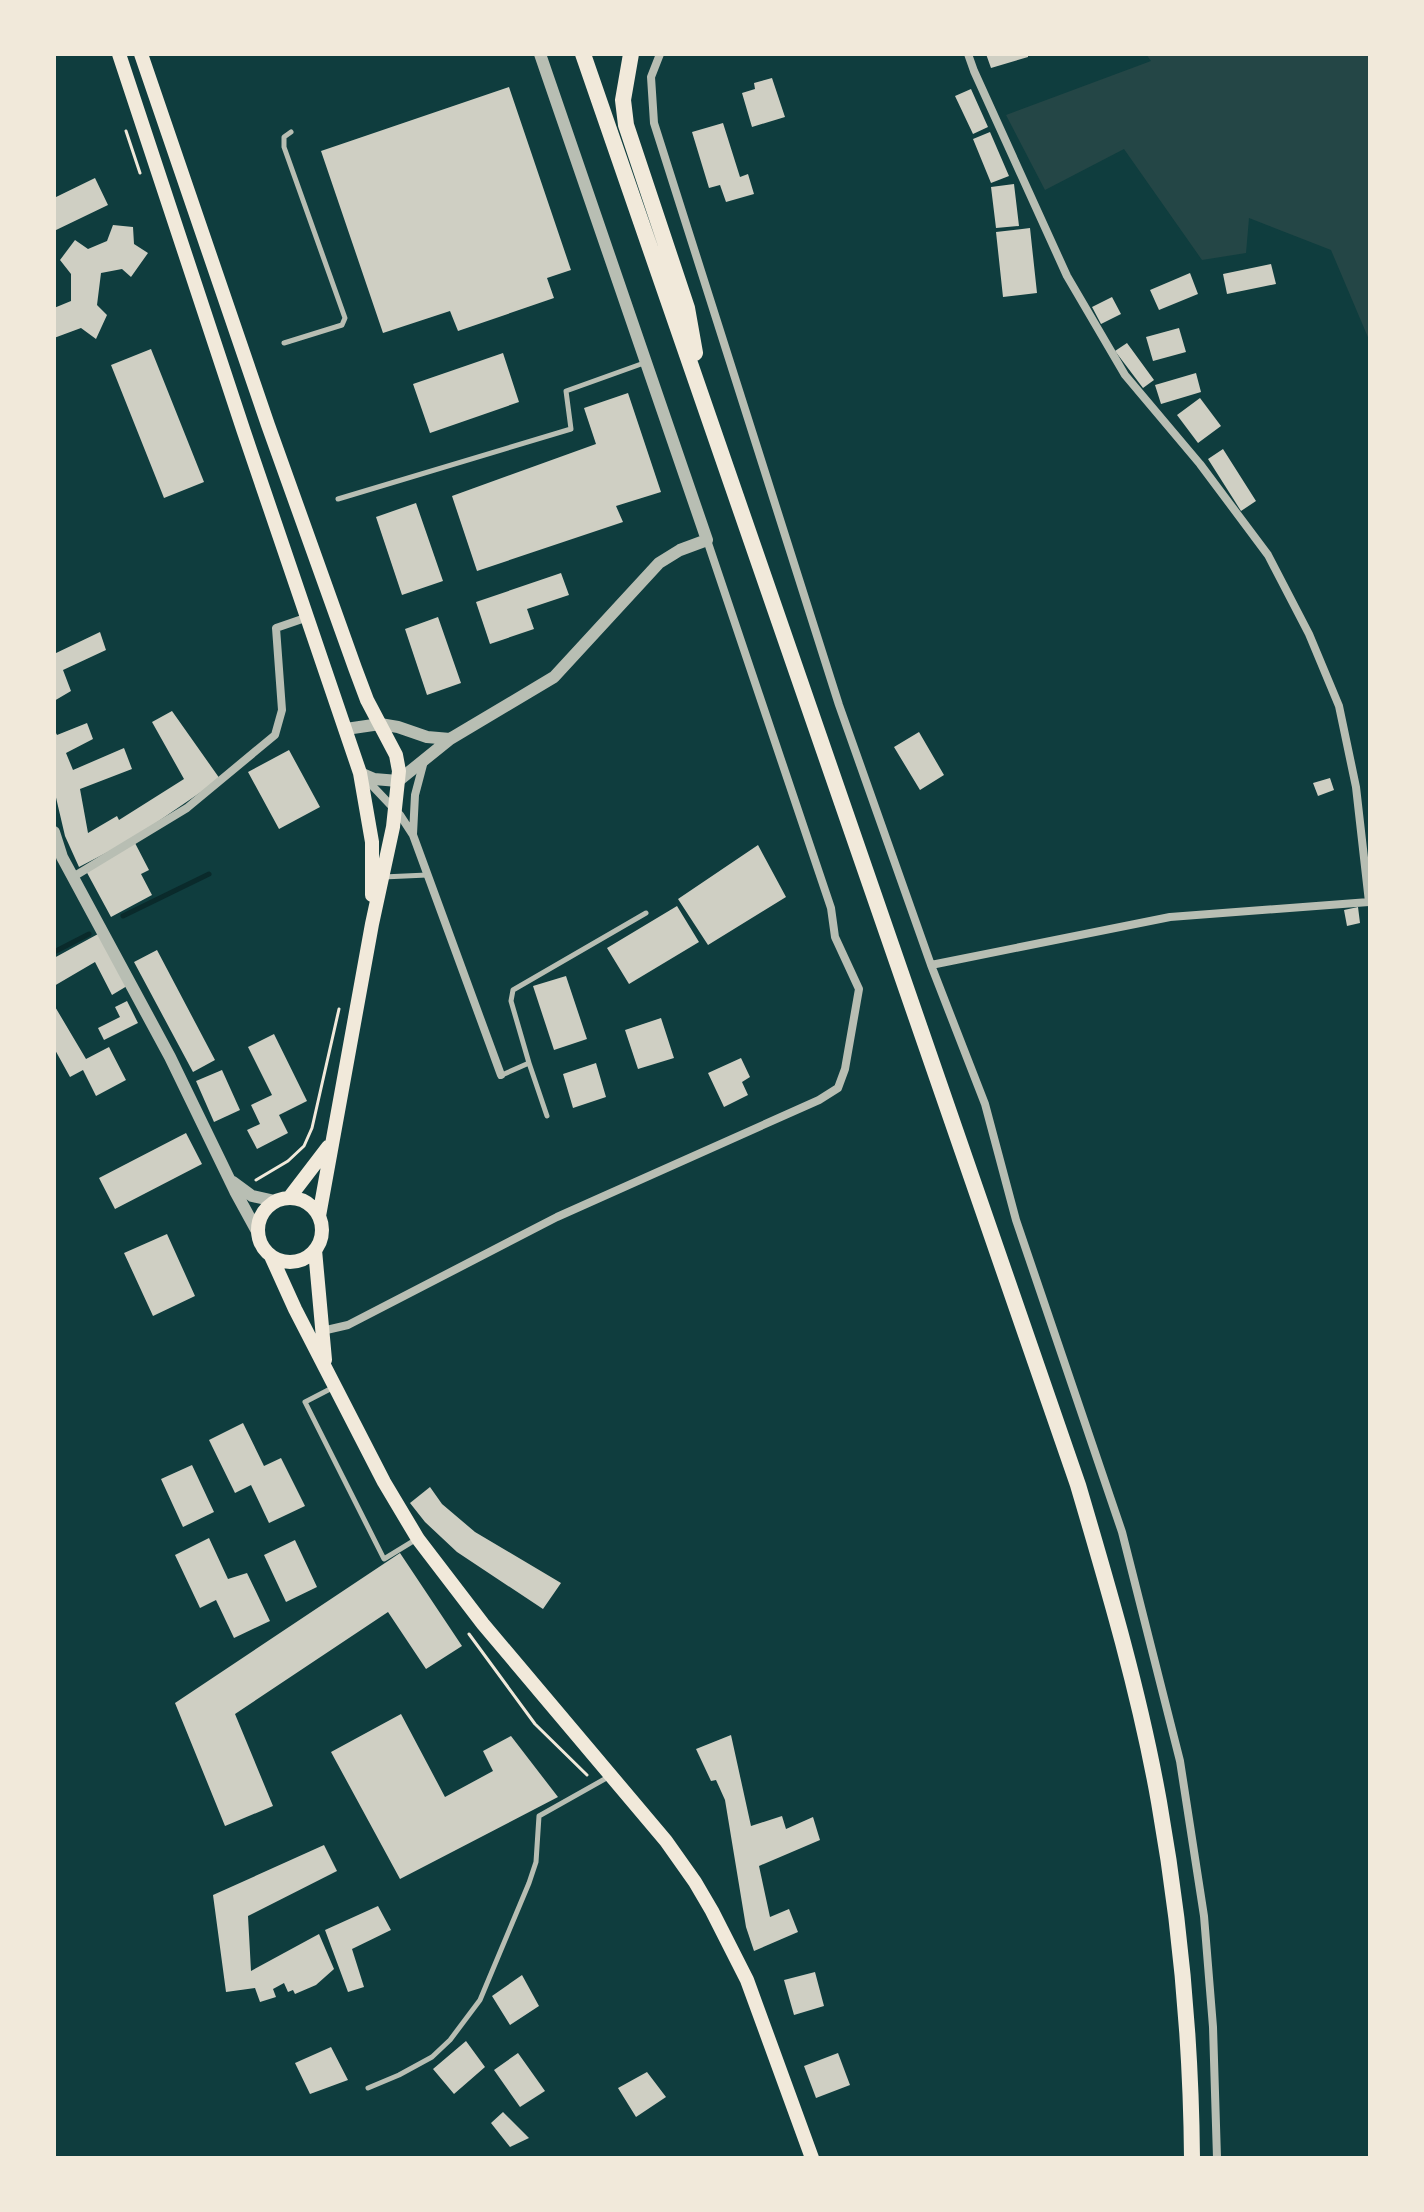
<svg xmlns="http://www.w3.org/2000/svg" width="1424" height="2212" font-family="Inter,sans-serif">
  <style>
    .green { fill: #244646 }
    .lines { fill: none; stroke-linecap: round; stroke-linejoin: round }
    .stream { stroke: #0a2a2b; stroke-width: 5 }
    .building { fill: #cfcfc3 }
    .path { stroke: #f1e9da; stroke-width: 3 }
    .service { stroke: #b8beb3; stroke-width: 5 }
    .minor { stroke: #b8beb3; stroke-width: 8 }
    .tertiary { stroke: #b8beb3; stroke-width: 12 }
    .secondary { stroke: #f1e9da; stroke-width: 14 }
    .primary { stroke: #f1e9da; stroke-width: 16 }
  </style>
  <rect width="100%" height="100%" fill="#0f3d3e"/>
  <path class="green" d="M1146,54h224v288l-39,-92 -82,-32 -3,35 -44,7 -78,-111 -79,41 -39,-75 145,-54z"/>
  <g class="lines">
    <path class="stream" d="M123,916l86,-42
      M54,952l35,-18"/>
  </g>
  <path class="building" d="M986,54h42v3l-37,11z
    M772,78l13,39 -33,10 -10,-34 13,-4 -1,-6z
    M509,87l62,183 -24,8 7,20 -96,33 -8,-20 -67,22 -62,-182z
    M971,89l17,38 -15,7 -18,-38z
    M723,123l17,54 8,-3 6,20 -28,8 -6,-17 -11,3 -17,-56z
    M990,132l19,44 -18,7 -18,-44z
    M95,178l13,27 -54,26v-33z
    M1014,184l5,42 -23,2 -5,-41z
    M113,225l20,2 1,17 14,9 -17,24 -9,-8 -21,4 -4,32 10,10 -11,24 -15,-11 -27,10v-30l17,-7v-27l-11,-14 15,-20 13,9 19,-8z
    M1030,228l7,65 -34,4 -7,-65z
    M1271,264l5,20 -49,10 -4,-20z
    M1190,273l8,21 -39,16 -9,-20z
    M1112,297l9,17 -20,10 -9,-17z
    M1179,328l7,24 -33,9 -7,-24z
    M1127,343l27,37 -11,8 -28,-37z
    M151,349l53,133 -40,16 -53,-133z
    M503,353l16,49 -89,31 -17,-49z
    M1196,373l5,19 -40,12 -6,-19z
    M628,393l33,99 -45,14 7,16 -146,49 -25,-75 144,-52 -12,-36z
    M1200,398l21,28 -23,17 -21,-28z
    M1223,449l33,52 -15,10 -33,-52z
    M416,503l27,78 -41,14 -26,-78z
    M561,573l8,22 -42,14 7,20 -44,15 -14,-42z
    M438,617l23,66 -34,12 -22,-66z
    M100,632l6,18 -43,20 8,21 -17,10v-47z
    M172,711l48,68 -89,61 -52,27 -14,-31 -11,-47v-60l3,6 30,-12 6,16 -27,14 7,17 51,-22 8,21 -52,20 8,44 29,-17 2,4 65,-41 -32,-57z
    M919,732l25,43 -24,15 -26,-43z
    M289,750l31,57 -41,22 -31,-57z
    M1330,778l4,12 -16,6 -5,-13z
    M135,843l14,27 -8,4 11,21 -41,22 -26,-48z
    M758,845l28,52 -78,48 -30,-46z
    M677,906l22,36 -70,42 -22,-36z
    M1358,907l2,16 -13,3 -3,-16z
    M98,934l29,52 -15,9 -17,-33 -41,24v-28z
    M157,950l58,110 -22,12 -59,-110z
    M566,976l21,63 -33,11 -21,-64z
    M127,1001l11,22 -34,17 -6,-12 22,-11 -5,-10z
    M54,1005l32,54 23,-12 17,33 -30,16 -13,-26 -13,7 -16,-29z
    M661,1018l13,40 -36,11 -13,-39z
    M274,1034l33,67 -28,14 9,18 -31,16 -10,-19 13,-6 -9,-19 21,-10 -24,-48z
    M741,1058l9,19 -8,5 6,13 -24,12 -16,-34z
    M596,1063l10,34 -33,11 -10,-34z
    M222,1070l18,40 -26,12 -18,-41z
    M186,1133l16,31 -87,45 -16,-31z
    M167,1234l28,62 -42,20 -29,-63z
    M243,1423l21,43 17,-8 24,48 -36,17 -18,-38 -16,8 -26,-53z
    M192,1465l22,47 -31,15 -22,-48z
    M430,1487l12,17 33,28 86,51 -18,26 -86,-57 -32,-30 -15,-19z
    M209,1538l19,41 19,-6 23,48 -36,17 -18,-38 -16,8 -25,-53z
    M295,1540l22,47 -31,15 -22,-47z
    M400,1553l62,93 -36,23 -38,-57 -153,102 38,92 -48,20 -50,-123z
    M401,1714l44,83 48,-26 -10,-20 28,-15 47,61 -158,82 -69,-127z
    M731,1735l20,91 31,-10 4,13 27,-12 7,23 -61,26 11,51 19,-8 9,23 -44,19 -8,-24 -21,-127 -9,-20 -5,1 -15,-32z
    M324,1845l13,26 -89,45 3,55 68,-37 15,35 -18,16 -21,9 -2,-4 -5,2 -4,-9 -11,6 3,8 -16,5 -5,-14 -29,4 -13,-97z
    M378,1906l13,24 -39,19 12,38 -16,5 -23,-62z
    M815,1972l9,34 -30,9 -10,-35z
    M522,1975l17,31 -29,19 -18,-29z
    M466,2041l19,26 -31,27 -21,-25z
    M331,2047l17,33 -38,14 -15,-31z
    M518,2053l27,38 -25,16 -26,-37z
    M838,2053l12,32 -34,13 -12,-32z
    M647,2072l19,25 -30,20 -18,-29z
    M503,2112l26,26 -19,9 -19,-24z"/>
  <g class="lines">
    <path class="path" d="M126,131l14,42
      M256,1180l32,-19 16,-15 8,-18 27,-119
      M469,1634l66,90 52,51"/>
    <path class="service" d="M284,343l58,-18 3,-7 -61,-171v-10l7,-5
      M338,499l233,-70 -5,-38 78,-28
      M383,877l44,-2
      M529,1063l18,53
      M502,1075l27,-12 -18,-62 2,-11 133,-77
      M334,1387l-29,15 79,157 31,-19
      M368,2088l31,-13 33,-18 18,-17 30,-40 49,-117 7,-21 3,-46 71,-40"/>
    <path class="minor" d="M660,54l-9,23 3,46 185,582 92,260 54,139 31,116 106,312 58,229 24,155 9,111 4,131
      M363,776l37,39 13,20 88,240
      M413,834l2,-39 9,-34
      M73,877l114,-69 88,-73 7,-25 -6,-82 32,-11
      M931,965l239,-48 199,-15 -13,-115 -17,-81 -30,-72 -41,-79 -68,-91 -75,-89 -58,-99 -93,-205 -6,-17
      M322,1331l26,-6 209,-108 262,-117 19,-12 7,-19 14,-80 -24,-52 -4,-29 -124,-368"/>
    <path class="tertiary" d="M346,729l34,-5 18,3 29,10 23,2
      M360,773l14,6 24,2 52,-42 104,-62 105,-114 21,-13 27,-10 -167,-486
      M54,832l8,25 108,200 65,134 23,42
      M233,1182l19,14 23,5"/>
    <path class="secondary" d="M119,54l125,378 116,341 12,69v53
      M141,54l127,371 87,243 12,32 29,55 3,16 -6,56 -21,97 -53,292
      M289,1198l39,-51
      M258 1230a32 32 0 1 1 64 0a32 32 0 1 1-64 0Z
      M315,1250l10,110
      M271,1256l24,53 89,173 34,57 65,85 183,217 29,41 17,29 35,69 65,178"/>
    <path class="primary" d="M583,54l495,1431c31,105 62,210 81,317 21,118 32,237 33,356
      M631,54l-8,46 3,25 61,183 8,45"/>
  </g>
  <rect width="1424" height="2212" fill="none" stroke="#f1e9da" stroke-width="112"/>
</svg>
